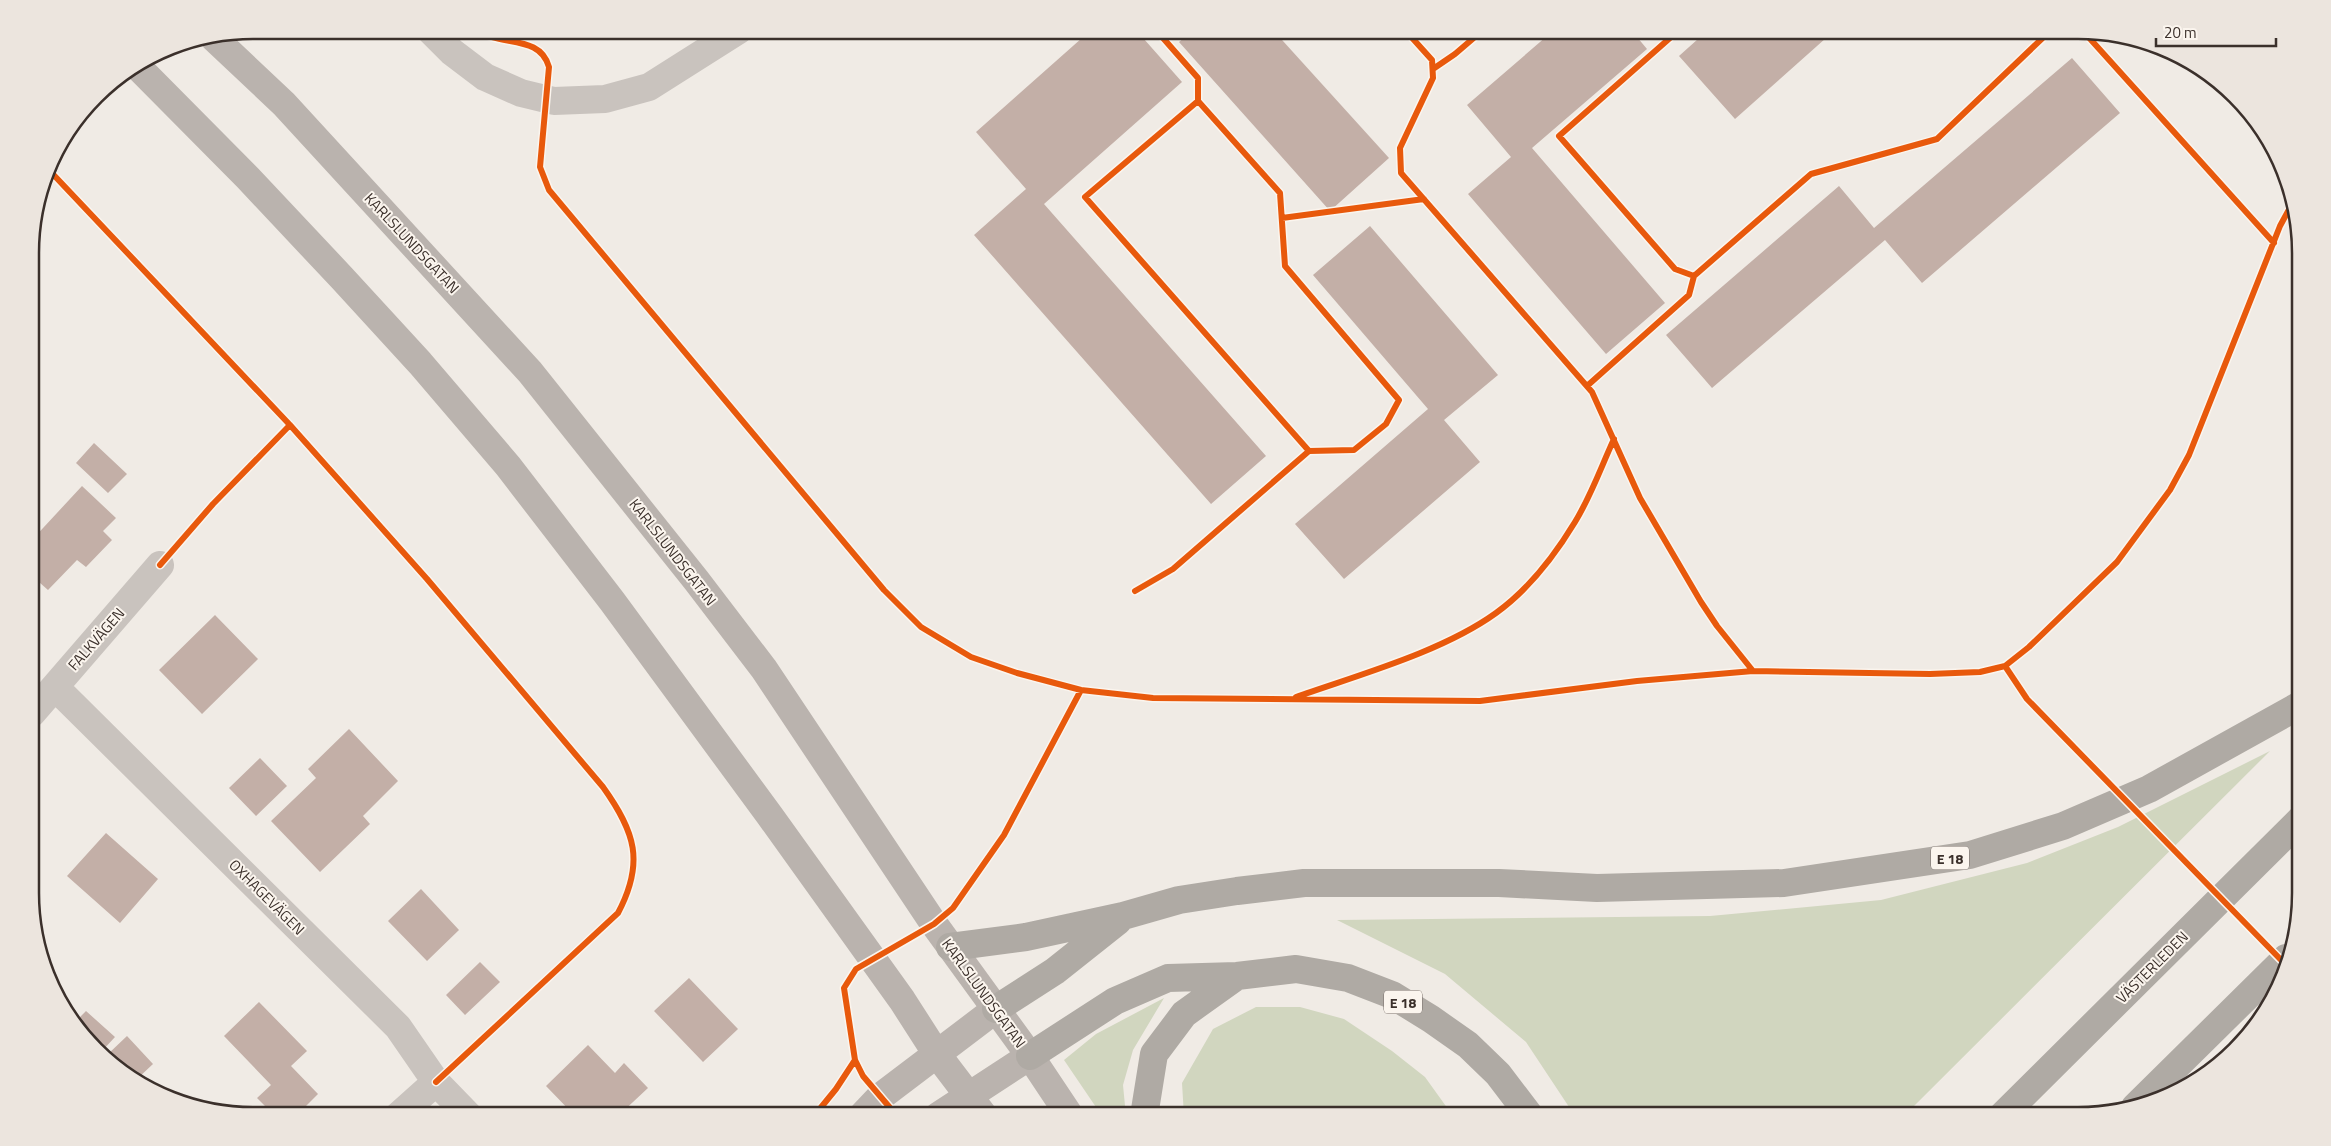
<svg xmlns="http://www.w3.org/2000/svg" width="2331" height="1146" font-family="'Titillium Web',sans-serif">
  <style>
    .green { fill: #d1d6bf }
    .building { fill: #c3afa7 }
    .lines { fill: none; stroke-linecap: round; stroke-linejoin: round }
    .minor { stroke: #c9c3be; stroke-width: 28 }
    .secondary { stroke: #bab3ae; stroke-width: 28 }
    .motorway { stroke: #afaaa4; stroke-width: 28 }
    .quiet { stroke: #00873e; stroke-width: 5; stroke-dasharray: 10 5; stroke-linecap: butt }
    .cycleway-casing { stroke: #fbf5ee; stroke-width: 9 }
    .cycleway { stroke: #e8590c; stroke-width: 6 }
    .labels { text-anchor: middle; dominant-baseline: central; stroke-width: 4; stroke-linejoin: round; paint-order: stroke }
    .shield { fill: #fbf5ee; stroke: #756b66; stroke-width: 1 }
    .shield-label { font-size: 14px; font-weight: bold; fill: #3b302b }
    .street-label { font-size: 15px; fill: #3b302b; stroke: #fbf5ee }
    .rim { fill: none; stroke: #3b302b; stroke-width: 2.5 }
  </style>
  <rect width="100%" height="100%" fill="#f0ebe5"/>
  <path class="green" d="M2270,751l-366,365h-329l-49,-74 -81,-68 -108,-54 373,-4 171,-16 146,-37 91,-36z
    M1164,998l-31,52 -10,35 3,31h-24l-38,-56 32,-26z
    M1256,1007h44l44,12 48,32 33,26 28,39h-269l-2,-33 31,-54z"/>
  <path class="building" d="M1091,30h45l46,52 -138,122 222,252 -55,48 -237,-269 52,-46 -50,-57z
    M1193,30h80l116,128 -59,53 -151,-169z
    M1554,30h92l-9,7 10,12 -115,99 133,155 -59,51 -138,-160 43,-37 -44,-52z
    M1708,30h127l-100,89 -56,-63z
    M2072,58l48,55 -198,170 -37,-43 -173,148 -46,-53 173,-149 35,42z
    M1370,226l128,149 -54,45 36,42 -136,117 -49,-55 133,-115 -115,-134z
    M31,438l9,8 -9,10z
    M94,443l33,31 -19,19 -32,-30z
    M82,486l34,32 -13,13 9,9 -26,27 -9,-7 -29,30 -17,-15v-34z
    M215,615l43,44 -56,55 -43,-44z
    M349,729l49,52 -35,35 7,8 -50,48 -49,-51 45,-43 -8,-9z
    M260,758l27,28 -31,30 -27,-28z
    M106,833l52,46 -38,44 -53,-47z
    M421,889l38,41 -32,31 -39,-40z
    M480,962l20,20 -35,33 -19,-20z
    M689,978l49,51 -35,33 -49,-51z
    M259,1002l48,49 -16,15 27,28 -22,22h-21l-18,-18 14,-13 -47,-49z
    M86,1011l29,26 -13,14 -29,-27z
    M127,1036l26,28 -16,15 -30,-24z
    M588,1045l27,28 9,-10 24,25 -30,28h-43l-29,-30z"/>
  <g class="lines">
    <path class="minor" d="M430,30l22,22 33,25 36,16 33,8 51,-2 44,-12 90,-57
      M55,687l343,340 38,55 33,34
      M32,713l128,-148
      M398,1116l38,-34"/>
    <path class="secondary" d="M214,38l70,66 246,268 166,208 68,89 170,255 96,132 40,60
      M137,66l111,112 94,100 78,85 88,103 104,135 158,215 132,184 34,53 48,63
      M862,1116l18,-19 116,-88
      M938,1116l92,-60"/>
    <path class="motorway" d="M950,947l76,-10 97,-21 56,-16 58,-9 67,-8h195l98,5 187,-5 186,-28 93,-29 86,-37 151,-84
      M996,1009l59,-38 63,-50
      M1030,1056l85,-55 53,-23 69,-2 59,-7 52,9 44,17 39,24 37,26 30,29 32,42
      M2135,1107l151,-149
      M1144,1116l10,-62 30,-40 53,-38
      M2002,1116l299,-297"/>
    <path class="quiet" d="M31,681l9,-9"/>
    <defs>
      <path id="cycleway" d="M477,30c23,17 63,4 72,37l-9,100 9,23 335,400 37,37 50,30 46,16 64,17 72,8 327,3 157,-20 116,-10 177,3 50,-2 25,-6 24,-19 88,-85 53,-72 19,-35 91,-229 12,-22
        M1156,30l42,48v23l82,92 5,73 114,134 -13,24 -32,26 -45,1
        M1405,30l27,30 1,18 -33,70 1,25 191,219 48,106 61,104 16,24 36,45
        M1679,30l-120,106 116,133 19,7
        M2083,31l191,212
        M1433,69l22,-15 28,-24
        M49,170l241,255 137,154 176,208c32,45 42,75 15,126l-182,169
        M1282,218l142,-19
        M1587,386l102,-91 5,-19 117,-102 126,-35 114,-109
        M160,565l53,-61 77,-79
        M1135,591l38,-22 136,-118 -224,-254 113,-96
        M2005,666l22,33 258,265
        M1296,697c62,-22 146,-45 200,-84 32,-23 59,-58 79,-91 16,-26 26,-55 39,-83
        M814,1116l22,-27 19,-29
        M897,1116l-34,-40 -8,-16 -11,-72 12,-19 78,-45 19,-16 51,-73 77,-145"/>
    </defs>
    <use href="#cycleway" class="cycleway-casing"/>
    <use href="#cycleway" class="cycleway"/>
  </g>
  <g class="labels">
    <g class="shield">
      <rect x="1931" y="846.5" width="38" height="23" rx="4"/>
      <rect x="1384" y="990.5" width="38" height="23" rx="4"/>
    </g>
    <g class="shield-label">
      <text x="1950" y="858">E 18</text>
      <text x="1403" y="1002">E 18</text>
    </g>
    <g class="street-label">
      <text transform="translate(412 243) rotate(47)">KARLSLUNDSGATAN</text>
      <text transform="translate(673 552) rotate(52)">KARLSLUNDSGATAN</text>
      <text transform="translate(96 639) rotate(-49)">FALKVÄGEN</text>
      <text transform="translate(267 897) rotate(45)">OXHAGEVÄGEN</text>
      <text transform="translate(2152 967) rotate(-45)">VÄSTERLEDEN</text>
      <text transform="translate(984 993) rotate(54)">KARLSLUNDSGATAN</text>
    </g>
  </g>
  <path d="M0 0H2331V1146H0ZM253 39H2078A214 214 0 0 1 2292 253V893A214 214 0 0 1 2078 1107H253A214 214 0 0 1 39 893V253A214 214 0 0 1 253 39Z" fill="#ece5de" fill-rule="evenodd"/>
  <path class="rim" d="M253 39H2078A214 214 0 0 1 2292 253V893A214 214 0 0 1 2078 1107H253A214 214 0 0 1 39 893V253A214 214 0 0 1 253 39Z"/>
  <path d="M2156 38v8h120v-8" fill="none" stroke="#3b302b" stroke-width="2.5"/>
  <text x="2164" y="38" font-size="15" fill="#3b302b" stroke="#fbf5ee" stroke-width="4" paint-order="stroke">20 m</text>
</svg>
